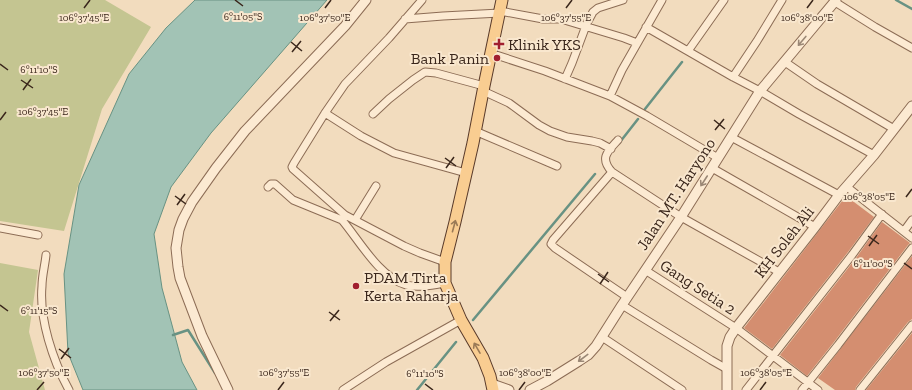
<svg xmlns="http://www.w3.org/2000/svg" width="912" height="390" font-family="'Zilla Slab',serif">
  <style>
    .cemetery { fill: #c4c591 }
    .water { fill: #a2c3b5; stroke: #689283 }
    .lines { fill: none; stroke-linecap: round; stroke-linejoin: round }
    .stream { stroke: #689283; stroke-width: 2.5 }
    .building { fill: #d48e70 }
    .minor-casing { stroke: #8c6c55; stroke-width: 9 }
    .tertiary-casing { stroke: #8c6c55; stroke-width: 11 }
    .primary-casing { stroke: #593a2a; stroke-width: 13 }
    .minor { stroke: #fcead2; stroke-width: 7 }
    .tertiary { stroke: #fcead2; stroke-width: 9 }
    .primary { stroke: #f9cd91; stroke-width: 11 }
    .oneway { stroke: #9b8876 }
    .oneway2 { stroke: #9a7a56 }
    .ticks { fill: none; stroke: #3a261b; stroke-width: 1.5 }
    .poi-dot { fill: #a11f2f; stroke: #f9e7ce; stroke-width: 1.5 }
    .labels { text-anchor: middle; dominant-baseline: central; stroke-width: 4; stroke-linejoin: round; paint-order: stroke }
    .poi-label { font-size: 16px; fill: #3a261b; stroke: #f9e7ce; text-anchor: start }
    .street-label { font-size: 16px; fill: #3a261b; stroke: #f9e7ce }
    .ticks-label { font-size: 10px; text-anchor: middle; fill: #3a261b; stroke: #f9e7ce; stroke-width: 4; stroke-linejoin: round; paint-order: stroke }
  </style>
  <rect width="100%" height="100%" fill="#f2dcbe"/>
  <path class="cemetery" d="M0,0h105l46,27 -49,82 -38,122 -64,-10z
    M0,263l38,7 -9,62 16,58h-45z"/>
  <path class="water" d="M195,0h132l-116,133 -40,54 -17,47 8,54 20,74 15,28h-114l-15,-37 -4,-79 15,-89 50,-111 37,-46z"/>
  <g class="lines">
    <path class="stream" d="M896,0l16,9
      M645,109l37,-47
      M620,142l18,-23
      M473,320l122,-146
      M173,335l15,-5 27,43
      M417,390l39,-48"/>
  </g>
  <path class="building" d="M846,196l28,21 -26,35 -76,97 -28,-21z
    M882,222l28,21 -2,2 -74,97 -27,34 -27,-21 76,-97z
    M912,256v63l-4,3 -52,65 -1,3h-20l-17,-12z
    M912,333v57h-46z"/>
  <g class="lines">
    <defs>
      <path id="minor" d="M422,0l-33,38 -44,46 -20,29 -31,50 -2,4 1,2 52,46 59,31 16,7 25,9
        M835,2l40,25 37,21
        M500,11l43,8h18l63,19 13,5
        M405,19l38,-3 57,-3
        M646,27l87,50 27,14 39,23 75,41
        M688,51l36,-51
        M490,53l55,18 65,25 37,20 71,42
        M785,62l32,22 77,45
        M733,77l24,-36 25,-41
        M565,79l7,-16 15,-40 6,-11 5,-4 25,-8
        M483,91l26,12 30,22 11,6 17,6 25,4 8,2 11,6
        M610,96l12,-26 40,-70
        M325,113l36,23 33,17 72,20
        M373,114l16,-15 24,-19 12,-8 11,1 48,13
        M475,131l82,35
        M731,137l108,58
        M618,140c-10,11 -19,18 -6,32l69,45 98,55
        M712,168l103,59
        M612,172l-59,68 -2,4 4,4 72,49
        M268,187l3,-3h4l18,16 49,20
        M847,187l65,51
        M345,215l-3,5c17,20 37,57 64,65 12,3 27,0 39,-2
        M355,220l21,-34
        M0,228l38,7
        M904,231l8,-11
        M46,255c-1,10 -4,21 -4,31 -3,33 11,75 27,104
        M645,270l91,58 82,62
        M622,305l89,55 16,9
        M602,337l80,53
        M343,390l43,-28 75,-42
        M746,390l106,-135 30,-41
        M802,390l36,-45 74,-97
        M860,390l52,-65"/>
      <path id="tertiary" d="M492,384l17,6
        M228,390l-26,-54 -22,-58 -2,-11 -2,-19 3,-18 4,-11 9,-17 24,-34 29,-37 100,-105 21,-26
        M530,390l17,-9 32,-20 9,-6 8,-9 26,-41 59,-88 79,-126 76,-91
        M727,390v-44l3,-9 6,-9 79,-101 24,-32 35,-40 38,-49"/>
      <path id="primary" d="M493,390l-3,-14 -7,-18 -22,-38 -16,-37v-21l10,-40 18,-79 11,-57 18,-86"/>
    </defs>
    <use href="#minor" class="minor-casing"/>
    <use href="#tertiary" class="tertiary-casing"/>
    <use href="#primary" class="primary-casing"/>
    <use href="#minor" class="minor"/>
    <use href="#tertiary" class="tertiary"/>
    <use href="#primary" class="primary"/>
  </g>
  <defs><path id="oneway-shaft" d="M-6 0H5M1.5-3L5.5 0L1.5 3" fill="none" stroke-width="1.6" stroke-linecap="round" stroke-linejoin="round"/></defs>
  <g class="oneway">
    <use href="#oneway-shaft" transform="translate(802 41) rotate(130)"/>
    <use href="#oneway-shaft" transform="translate(704 181) rotate(123)"/>
    <use href="#oneway-shaft" transform="translate(583 358) rotate(143)"/>
  </g>
  <g class="oneway2">
    <use href="#oneway-shaft" transform="translate(454 226) rotate(-75)"/>
    <use href="#oneway-shaft" transform="translate(477 348) rotate(-120)"/>
  </g>
  <path class="ticks" d="M235,0l8,6M84,8l6,-8M325,8l6,-8M566,8l6,-8M807,8l6,-8M291,42l11,9M292,52l9,-11M0,64l8,6M21,80l12,8M23,90l8,-11M0,120l6,-8M714,120l11,9M715,130l9,-11M445,158l11,8M446,168l8,-11M175,196l11,8M906,197l6,-8M177,205l8,-11M868,236l11,8M869,246l8,-11M904,263l8,6M598,274l11,8M600,284l8,-12M0,305l8,6M329,312l11,8M330,321l9,-11M59,349l12,9M61,359l8,-11M425,384l8,6M37,390l7,-8M278,390l6,-8M519,390l6,-8M760,390l6,-8"/>
  <g class="poi-dot">
    <path d="M497 38h4v4h4v4h-4v4h-4v-4h-4v-4h4z"/>
    <circle cx="497" cy="58" r="4"/>
    <circle cx="356" cy="286" r="4"/>
  </g>
  <g class="labels">
    <g class="poi-label">
      <text x="508" y="44">Klinik YKS</text>
      <text x="489" y="58" text-anchor="end">Bank Panin</text>
      <text x="364" y="277">PDAM Tirta<tspan x="364" dy="18">Kerta Raharja</tspan></text>
    </g>
    <g class="street-label">
      <text transform="translate(676 194) rotate(-57)">Jalan MT. Haryono</text>
      <text transform="translate(784 242) rotate(-52)">KH Soleh Ali</text>
      <text transform="translate(698 287) rotate(33)">Gang Setia 2</text>
    </g>
  </g>
  <g class="ticks-label">
    <text x="243" y="20">6°11'05"S</text>
    <text x="84" y="21">106°37'45"E</text>
    <text x="325" y="21">106°37'50"E</text>
    <text x="566" y="21">106°37'55"E</text>
    <text x="807" y="21">106°38'00"E</text>
    <text x="39" y="73">6°11'10"S</text>
    <text x="43" y="115">106°37'45"E</text>
    <text x="869" y="200">106°38'05"E</text>
    <text x="873" y="267">6°11'00"S</text>
    <text x="39" y="314">6°11'15"S</text>
    <text x="44" y="376">106°37'50"E</text>
    <text x="284" y="376">106°37'55"E</text>
    <text x="525" y="376">106°38'00"E</text>
    <text x="766" y="376">106°38'05"E</text>
    <text x="425" y="377">6°11'10"S</text>
  </g>
</svg>
